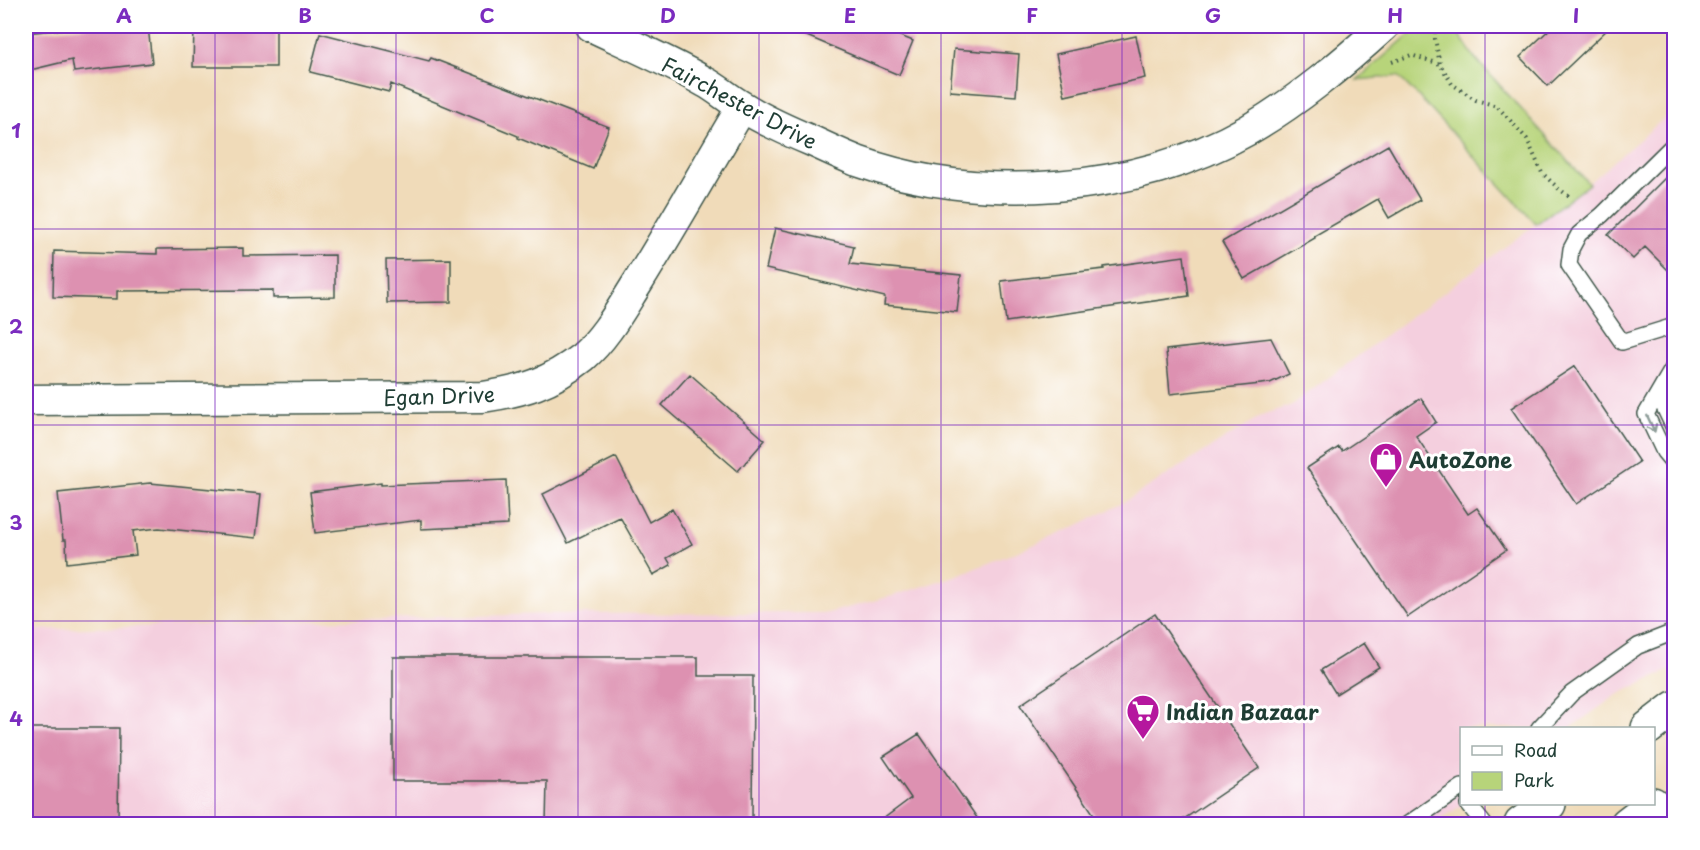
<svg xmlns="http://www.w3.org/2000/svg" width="1700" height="850" font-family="'Playpen Sans',sans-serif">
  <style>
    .built { fill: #f4cfde }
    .green { fill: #b7d47a; stroke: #6b8857; stroke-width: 1.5 }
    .building { fill: #dd91b1 }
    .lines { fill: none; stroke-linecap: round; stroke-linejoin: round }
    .lane-casing { stroke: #3e5548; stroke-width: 18 }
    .street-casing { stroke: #3e5548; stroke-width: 33 }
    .primary-casing { stroke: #3e5548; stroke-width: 36 }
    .path { stroke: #3e5548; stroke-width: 4; stroke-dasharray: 1.5 4.5; stroke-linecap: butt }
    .lane { stroke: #fff; stroke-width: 15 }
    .street { stroke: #fff; stroke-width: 30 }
    .primary { stroke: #fff; stroke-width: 33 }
    .oneway { stroke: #8f9e9a }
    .grid { fill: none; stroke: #7b2cbf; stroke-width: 1.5; stroke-opacity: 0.55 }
    .labels { text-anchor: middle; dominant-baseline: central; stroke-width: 6; stroke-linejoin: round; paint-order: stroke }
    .street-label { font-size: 21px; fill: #1f3d34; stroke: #fff }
    .poi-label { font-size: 21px; font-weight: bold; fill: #1f3d34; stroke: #fff; text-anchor: start }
    .neatline { fill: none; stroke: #7b2cbf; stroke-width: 2 }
    .grid-label { font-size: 20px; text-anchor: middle; font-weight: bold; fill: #7b2cbf }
  </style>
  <rect width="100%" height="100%" fill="#fff"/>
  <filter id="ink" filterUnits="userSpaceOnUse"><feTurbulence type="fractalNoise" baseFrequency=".0167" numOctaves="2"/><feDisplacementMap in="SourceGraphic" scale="12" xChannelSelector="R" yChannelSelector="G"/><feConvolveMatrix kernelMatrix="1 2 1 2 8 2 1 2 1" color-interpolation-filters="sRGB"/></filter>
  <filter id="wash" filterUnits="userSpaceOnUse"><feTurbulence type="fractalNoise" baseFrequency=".008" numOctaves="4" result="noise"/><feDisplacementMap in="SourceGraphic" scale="24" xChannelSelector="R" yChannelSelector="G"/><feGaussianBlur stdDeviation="1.35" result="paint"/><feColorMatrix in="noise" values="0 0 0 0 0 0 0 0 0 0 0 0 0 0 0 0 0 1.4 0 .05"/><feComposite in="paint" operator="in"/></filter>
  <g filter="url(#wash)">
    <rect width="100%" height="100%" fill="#f0dbb9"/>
    <path class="built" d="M1674,110v558l-57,27 -47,33h-108v76h2l-30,20h-1408v-194l520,-16 282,-1 64,-17 63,-20 57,-22 56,-24 55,-27 141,-89 28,-9 279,-207z"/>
    <path class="green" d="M1419,26h36l1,4 18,27 115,127 -53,40 -117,-127 -21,-21 -41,4z"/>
    <g id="blocks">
      <path class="building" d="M94,26h54l4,37 -78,9 -2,-12 -46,11v-38z
        M783,26h92l38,15 -14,34z
        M1553,26h58l-63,60 -28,-29z
        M194,27h82v40h-83z
        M320,33l109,28 2,-3 178,69 -16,42 -75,-31v-2l-127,-52 -2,8 -79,-20z
        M1136,36l9,42 -80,18 -9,-42z
        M954,49l65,5 -3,42 -66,-5z
        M1388,145l32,55 -31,18 -11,-19 -64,37 1,2 -71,41 -22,-37z
        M1674,169v107l-29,-29 -12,12 -25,-24z
        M775,228l79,18 -4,18 111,11 -4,37 -73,-7 1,-8 -119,-28z
        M243,248v8l92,-1v42l-62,1v-8l-156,1v8l-64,-2 1,-46 103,3v-5z
        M1184,256l5,40 -183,26 -5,-41 103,-12v-2z
        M451,259v43l-64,1 -1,-43z
        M1271,338l18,36 -19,9 -100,11 -4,-44z
        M1575,366l64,96 -63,42 -65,-96z
        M690,374l75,66 -27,31 -76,-66z
        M1421,398l15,24 -20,14 52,78 9,-6 29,42 -98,67 -101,-149 32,-21 3,4z
        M616,457l33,65 23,-13 20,35 -25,14 4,7 -18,10 -33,-58 -52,26 -25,-49z
        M506,480l2,45 -87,4v-9l-106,13 -5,-41 71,-9v2z
        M150,483l111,11 -5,44 -97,-10 -26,3 3,24 -69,8 -1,-23h-3l-5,-47z
        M1155,614l104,154 -84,57h-74l-81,-120z
        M1364,643l15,24 -43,27 -15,-24z
        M393,657h305v19h55l-1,147h-18v2h-188l1,-44h-154z
        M26,728h93l-1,97h-92z
        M919,734l63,91h-107l36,-27 -28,-41z"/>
    </g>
  </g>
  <g filter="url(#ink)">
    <use href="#blocks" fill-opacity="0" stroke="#3e5548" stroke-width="1.5"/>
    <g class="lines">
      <defs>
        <path id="lane" d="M1674,144l-72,71 -23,19 -8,15 -2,16 53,77 52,-16
          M1674,366l-10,17v24l10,21
          M1664,383l-18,31 18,38 10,12
          M1539,728l33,-35 66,-47 36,-14
          M1468,804l16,20
          M1408,824l54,-37"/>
        <path id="street" d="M591,26c38,18 78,35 114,56 13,7 25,18 38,25 22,14 45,24 69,34 15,7 30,14 45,20 122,44 278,33 391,-31 50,-29 94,-66 136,-104
          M26,400l457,-3c40,-6 67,-14 100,-40 23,-20 38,-48 54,-73 36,-58 70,-118 105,-177"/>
        <path id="primary" d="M1648,728l26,-20
          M1521,824l28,-20
          M1627,824l26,-20"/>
      </defs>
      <use href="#lane" class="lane-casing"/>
      <use href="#street" class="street-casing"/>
      <use href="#primary" class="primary-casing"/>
      <path class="path" d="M1435,26v13l5,25 12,20 24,16 21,6 30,33 15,34 16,15 13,10
        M1392,62l19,-7 29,9"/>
      <use href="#lane" class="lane"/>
      <use href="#street" class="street"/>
      <use href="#primary" class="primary"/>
    </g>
    <defs><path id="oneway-shaft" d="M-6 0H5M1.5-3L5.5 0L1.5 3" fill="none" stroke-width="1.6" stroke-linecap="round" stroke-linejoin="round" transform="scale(1.5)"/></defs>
    <use class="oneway" href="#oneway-shaft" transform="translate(1651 424) rotate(65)"/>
  </g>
  <path class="grid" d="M215,26v798M396,26v798M578,26v798M759,26v798M941,26v798M1122,26v798M1304,26v798M1485,26v702M26,229h1648M26,425h1648M26,621h1648M1485,804v20"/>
  <defs>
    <symbol id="shop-pin" viewBox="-11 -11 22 30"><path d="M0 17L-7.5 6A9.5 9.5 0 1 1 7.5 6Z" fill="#b5179e" stroke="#fff"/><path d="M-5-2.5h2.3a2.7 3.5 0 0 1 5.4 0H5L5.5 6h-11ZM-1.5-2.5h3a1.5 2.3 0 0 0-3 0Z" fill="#fff"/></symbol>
    <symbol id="supermarket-pin" viewBox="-11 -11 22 30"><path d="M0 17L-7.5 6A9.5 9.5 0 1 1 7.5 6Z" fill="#b5179e" stroke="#fff"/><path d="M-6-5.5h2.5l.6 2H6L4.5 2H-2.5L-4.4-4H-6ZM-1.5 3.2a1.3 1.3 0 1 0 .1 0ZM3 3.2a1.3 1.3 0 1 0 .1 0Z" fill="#fff"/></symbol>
  </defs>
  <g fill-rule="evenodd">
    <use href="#shop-pin" x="1367" y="440" width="38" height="52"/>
    <use href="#supermarket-pin" x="1124" y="692" width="38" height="52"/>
  </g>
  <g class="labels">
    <g class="street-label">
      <text transform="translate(740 102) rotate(28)">Fairchester Drive</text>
      <text transform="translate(439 395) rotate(-2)">Egan Drive</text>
    </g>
    <g class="poi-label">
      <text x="1409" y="459">AutoZone</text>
      <text x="1166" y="711">Indian Bazaar</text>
    </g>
  </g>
  <rect width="1700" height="850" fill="none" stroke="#fff" stroke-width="66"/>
  <rect x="1460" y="727" width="195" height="78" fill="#ffffff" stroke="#a5b1ae" stroke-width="1.5"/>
  <rect x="1472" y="746" width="30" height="9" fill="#ffffff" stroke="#a5b1ae" stroke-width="1.5"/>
  <text x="1514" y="757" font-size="18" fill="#1f3d34">Road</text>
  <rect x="1472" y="772" width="30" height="18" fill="#b7d47a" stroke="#a5b1ae" stroke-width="1.5"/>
  <text x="1514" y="787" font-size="18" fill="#1f3d34">Park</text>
  <rect x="33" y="33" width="1634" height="784" class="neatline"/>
  <g class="grid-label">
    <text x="124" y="23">A</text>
    <text x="305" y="23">B</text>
    <text x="487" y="23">C</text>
    <text x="668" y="23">D</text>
    <text x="850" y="23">E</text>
    <text x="1032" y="23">F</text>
    <text x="1213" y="23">G</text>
    <text x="1395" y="23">H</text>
    <text x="1576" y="23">I</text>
    <text x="16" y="138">1</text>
    <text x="16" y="334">2</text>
    <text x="16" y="530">3</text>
    <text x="16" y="726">4</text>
  </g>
</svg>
